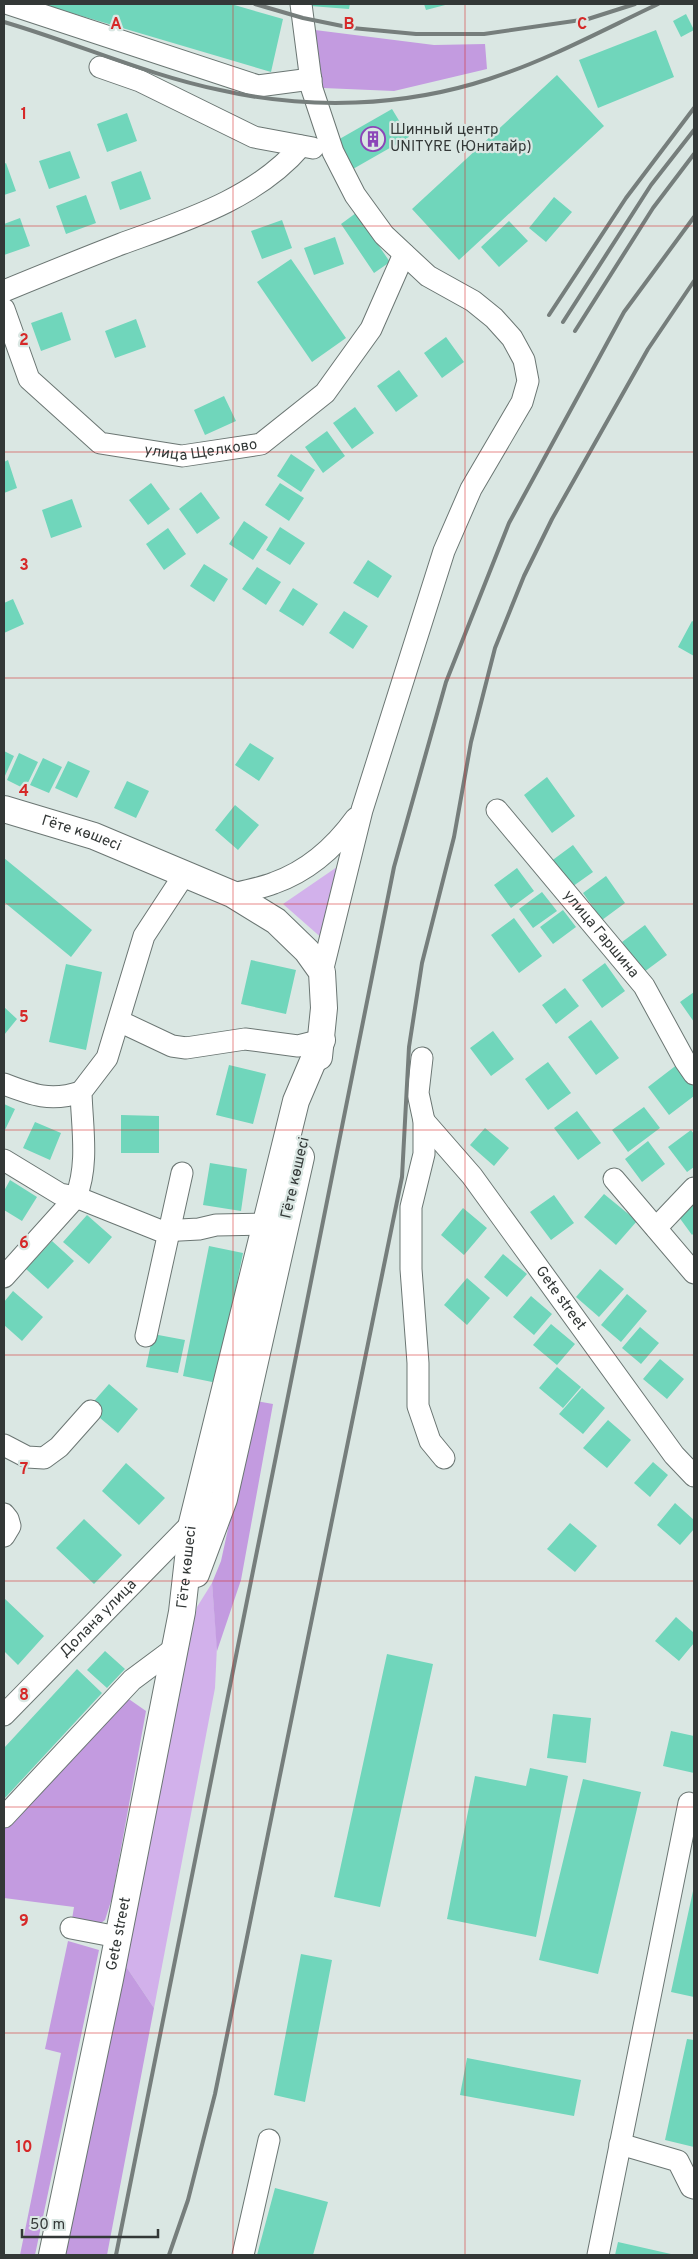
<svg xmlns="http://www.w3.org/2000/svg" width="698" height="2259" font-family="Overpass,sans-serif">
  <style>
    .green { fill: #d2b1eb }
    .forest { fill: #c39be0 }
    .building { fill: #70d6bb }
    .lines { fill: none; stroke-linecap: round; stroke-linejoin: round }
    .minor-casing { stroke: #6b7673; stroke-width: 23 }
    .major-casing { stroke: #6b7673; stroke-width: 28 }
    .minor { stroke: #fff; stroke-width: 21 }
    .major { stroke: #fff; stroke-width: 26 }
    .rail { stroke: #767e7c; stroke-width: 4 }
    .grid { fill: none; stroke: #d62828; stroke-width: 1; stroke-opacity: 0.55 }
    .labels { text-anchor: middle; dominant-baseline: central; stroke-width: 4.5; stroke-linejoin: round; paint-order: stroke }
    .poi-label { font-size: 15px; fill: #333837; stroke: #dae7e3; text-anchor: start }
    .street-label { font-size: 15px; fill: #333837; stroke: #dae7e3 }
    .grid-label { font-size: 16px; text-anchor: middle; font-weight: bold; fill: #d62828; stroke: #dae7e3; stroke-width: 4.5; stroke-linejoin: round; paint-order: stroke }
  </style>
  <rect width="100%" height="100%" fill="#dae7e3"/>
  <path class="green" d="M337,867l-13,73 -41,-36z
    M212,1583l5,63 -2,42 -61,320 -33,-49 76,-352z"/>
  <path class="forest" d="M315,30l119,15 51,-1 2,25 -93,22 -71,-3z
    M256,1401l17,3 -32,176 -24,71 -5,-68 9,-22z
    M123,1695l23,16 -34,187 -7,22 -4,3 -29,-4 2,-12 -70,-9v-75z
    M68,1941l31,9 -64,305h-15l41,-202 -16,-4z
    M121,1959l33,49 -47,247h-48z"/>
  <path class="building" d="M41,4h190l52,15 -12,53z
    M310,4h40l-1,5 -39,-3z
    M424,4h25l-23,6z
    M686,14l8,16 -13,7 -8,-16z
    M656,30l18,47 -76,31 -19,-48z
    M557,75l47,51 -145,134 -47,-51z
    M392,109l17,28 -56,32 -17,-28z
    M127,113l10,28 -30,11 -10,-28z
    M70,151l10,27 -31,11 -10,-28z
    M6,163l10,28 -12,4v-31z
    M141,171l10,28 -31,11 -9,-28z
    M86,195l10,28 -30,11 -10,-28z
    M554,197l18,15 -26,30 -17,-14z
    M356,213l34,49 -16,11 -33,-49z
    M20,218l10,28 -26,9v-31z
    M282,220l10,28 -30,11 -11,-28z
    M509,221l19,20 -29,26 -18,-20z
    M335,237l9,27 -30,11 -10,-27z
    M291,259l55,79 -34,24 -55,-80z
    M62,312l9,28 -30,11 -10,-28z
    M136,319l10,28 -31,11 -10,-27z
    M446,337l18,25 -22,16 -18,-25z
    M399,370l19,26 -22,16 -19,-26z
    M224,396l12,25 -31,14 -11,-25z
    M355,407l19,26 -22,16 -19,-26z
    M327,431l18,25 -22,17 -18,-26z
    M291,454l24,16 -14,22 -24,-16z
    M8,460l9,28 -13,5v-31z
    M151,483l19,26 -22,16 -19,-25z
    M280,483l24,15 -15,23 -24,-16z
    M201,492l19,26 -23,16 -18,-25z
    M72,499l10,28 -31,11 -9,-28z
    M244,521l24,16 -15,23 -24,-16z
    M280,527l25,16 -15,22 -24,-15z
    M168,528l18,26 -22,16 -18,-26z
    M368,560l24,16 -14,22 -25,-15z
    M204,564l24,15 -14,23 -24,-16z
    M257,567l24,15 -15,23 -24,-16z
    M293,588l25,16 -15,22 -24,-15z
    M13,599l11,25 -20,9v-30z
    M344,611l24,15 -15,23 -24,-16z
    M692,621l2,1v34l-16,-9z
    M250,743l24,15 -15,23 -24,-16z
    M4,751l10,5 -10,22z
    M19,753l19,9 -13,27 -18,-9z
    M43,758l19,9 -13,26 -19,-8z
    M68,761l22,10 -13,27 -22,-10z
    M547,777l28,39 -23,17 -28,-38z
    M127,781l22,10 -13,27 -22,-10z
    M235,805l24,20 -21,25 -23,-20z
    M573,845l20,27 -24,17 -19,-27z
    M4,858l88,72 -21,27 -67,-55z
    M517,868l17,23 -23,17 -17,-23z
    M606,876l19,27 -23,17 -19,-27z
    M542,892l15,19 -24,17 -14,-19z
    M563,910l13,17 -23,17 -13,-17z
    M514,918l28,38 -23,17 -28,-38z
    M645,925l22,30 -23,17 -22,-30z
    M251,960l45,10 -10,44 -45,-10z
    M605,963l20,28 -23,17 -20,-28z
    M66,964l36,8 -16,78 -37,-8z
    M565,988l14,18 -23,18 -14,-19z
    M694,992v30l-14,-20z
    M4,1007l13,12 -13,16z
    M591,1020l28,38 -23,17 -28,-38z
    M493,1031l21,28 -23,17 -21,-28z
    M548,1062l23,31 -23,17 -23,-31z
    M678,1064l16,23v9l-25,19 -21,-28z
    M229,1065l37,9 -13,50 -37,-9z
    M4,1104l11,5 -11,23z
    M644,1107l16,21 -32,24 -16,-22z
    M577,1111l24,32 -23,17 -24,-32z
    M121,1115l38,1v37h-38z
    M35,1122l26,11 -11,27 -27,-12z
    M485,1128l24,20 -15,18 -24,-21z
    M691,1130l3,4v33l-7,5 -19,-25z
    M648,1141l17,23 -23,18 -17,-23z
    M210,1163l37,6 -6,42 -38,-6z
    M10,1180l27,17 -15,24 -18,-11v-19z
    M604,1194l33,27 -21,24 -32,-28z
    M554,1195l20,28 -23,17 -21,-28z
    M694,1200v33l-2,2 -16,-22z
    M463,1208l24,20 -23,27 -23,-20z
    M87,1215l25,22 -23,27 -26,-22z
    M52,1241l22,20 -26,28 -22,-20z
    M209,1246l34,7 -26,130 -34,-7z
    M503,1254l24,20 -20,23 -23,-20z
    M600,1269l24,20 -25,28 -23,-20z
    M467,1278l23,20 -23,27 -23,-20z
    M13,1291l30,26 -21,24 -18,-16v-23z
    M627,1294l20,17 -26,31 -20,-17z
    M531,1296l21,18 -18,21 -21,-18z
    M551,1324l24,20 -18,21 -24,-20z
    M640,1327l19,16 -18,21 -19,-16z
    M153,1334l32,6 -7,33 -32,-6z
    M660,1359l24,20 -17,20 -24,-20z
    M557,1367l24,20 -18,21 -24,-20z
    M109,1384l29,25 -20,24 -30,-25z
    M582,1388l23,20 -22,26 -24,-20z
    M608,1420l23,20 -24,28 -24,-20z
    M653,1462l15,13 -18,22 -16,-14z
    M126,1463l39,35 -26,27 -37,-34z
    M675,1503l19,17v9l-14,16 -23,-20z
    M84,1519l38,36 -28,29 -38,-36z
    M570,1523l27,23 -22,26 -28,-23z
    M4,1598l40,38 -26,29 -14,-14z
    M676,1617l18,16v10l-15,18 -24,-20z
    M105,1651l20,18 -18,19 -20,-18z
    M387,1654l46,10 -53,243 -46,-10z
    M77,1669l25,24 -98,106v-51z
    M553,1714l38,4 -5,45 -39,-5z
    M671,1731l23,5v37l-31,-7z
    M530,1768l38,8 -32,161 -89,-18 28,-143 51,10z
    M583,1779l58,13 -43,182 -59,-14z
    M693,1891h1v106l-23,-5z
    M301,1954l31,6 -27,142 -31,-7z
    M687,2039l7,1v107l-29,-7z
    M467,2058l114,22 -7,36 -114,-21z
    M275,2188l53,14 -15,53h-56z
    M618,2242l53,12v1h-56z"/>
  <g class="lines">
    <defs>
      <g id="minor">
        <path d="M9,4l249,82 53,-7"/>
        <path d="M301,4l11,85 21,63 22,43 29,40 44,41 45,25 21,17 18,20 12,22 4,21 -6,21 -51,87 -27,62 -82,259 -40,162"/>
        <path d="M100,67l40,14 114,56 59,11"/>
        <path d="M4,291c39,-16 78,-32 117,-47 63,-23 135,-45 180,-98"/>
        <path id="s1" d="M4,309l25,70 71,64 82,13 79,-12 64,-51 46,-64 33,-75"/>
        <path id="s2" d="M497,810l147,176 41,75 9,13"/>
        <path d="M232,894c14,-3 29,-6 42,-11 34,-12 61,-36 82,-65"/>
        <path d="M119,1021l53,25 14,2 59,-9 53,7 24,-6"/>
        <path d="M422,1058l-4,35 6,28v33l-13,53v62l7,94v43l12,35 14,17"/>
        <path d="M4,1084c28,11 47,18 77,8"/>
        <path id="s3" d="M424,1121l48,55 202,279 20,21"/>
        <path d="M4,1160l56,34 16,3 85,34 38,-2 17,-4 50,-1"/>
        <path d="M614,1179l80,94"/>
        <path d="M656,1228l38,-40"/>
        <path d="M4,1277l72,-80c13,-33 6,-70 5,-105l26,-34 37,-122 40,-61"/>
        <path d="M146,1336l36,-163"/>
        <path d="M4,1445l23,12 17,1 15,-11 32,-36"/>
        <path d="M4,1514l4,5 2,7 -6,10"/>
        <path id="s4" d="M4,1715l188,-192"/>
        <path d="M4,1817l128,-137 43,-32"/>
        <path d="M71,1928l47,9"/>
        <path d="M620,2144l58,17 13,26 3,1"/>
        <path d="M243,2255l26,-115"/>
        <path d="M598,2255l91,-452"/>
      </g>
      <g id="major">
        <path id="s5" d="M4,809l90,27 138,58 44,27 31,30 15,21 2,36 -5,49"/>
        <path d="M196,1574l28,-75 77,-342"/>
        <path id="s6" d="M52,2255l58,-276 72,-367 10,-89 104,-422 26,-61"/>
      </g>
    </defs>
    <use href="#minor" class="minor-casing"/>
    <use href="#major" class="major-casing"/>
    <use href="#minor" class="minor"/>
    <use href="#major" class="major"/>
    <path class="rail" d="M255,4l48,14 49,10 64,6h68l104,-15 47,-15
      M4,22c72,21 143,53 216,68 88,20 184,17 269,-11 59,-19 114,-49 169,-75
      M549,315l77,-117 68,-90
      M563,322l88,-137 43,-55
      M575,331l78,-123 41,-54
      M116,2255l278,-1388 52,-185 63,-159 115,-211 70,-95
      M169,2255l19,-55 27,-106 187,-917 7,-130 13,-84 32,-126 17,-95 24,-94 29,-72 28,-57 96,-170 46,-68"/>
  </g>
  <path class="grid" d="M233,4v2251M465,4v2251M4,226h690M4,452h690M4,678h690M4,904h690M4,1130h690M4,1355h690M4,1581h690M4,1807h690M4,2033h690"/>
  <defs>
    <symbol id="building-ring" viewBox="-11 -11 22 22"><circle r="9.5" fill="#dae7e3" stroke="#8c45b8" stroke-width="1.5"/><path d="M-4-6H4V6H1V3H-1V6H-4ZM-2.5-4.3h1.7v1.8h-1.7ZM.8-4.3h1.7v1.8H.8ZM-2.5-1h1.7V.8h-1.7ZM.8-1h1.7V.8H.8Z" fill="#8c45b8"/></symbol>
  </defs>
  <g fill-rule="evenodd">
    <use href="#building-ring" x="359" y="125" width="28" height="28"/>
  </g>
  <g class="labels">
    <g class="poi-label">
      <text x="390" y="130">Шинный центр<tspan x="390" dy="17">UNITYRE (Юнитайр)</tspan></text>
    </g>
    <g class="street-label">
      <text stroke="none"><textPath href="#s1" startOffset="272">улица Щелково</textPath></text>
      <text stroke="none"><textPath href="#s5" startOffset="81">Гёте көшесі</textPath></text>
      <text stroke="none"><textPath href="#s2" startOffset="162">улица Гаршина</textPath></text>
      <text transform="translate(296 1178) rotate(-77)">Гёте көшесі</text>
      <text stroke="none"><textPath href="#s3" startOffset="224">Gete street</textPath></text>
      <text stroke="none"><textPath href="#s6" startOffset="701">Гёте көшесі</textPath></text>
      <text stroke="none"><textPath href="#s4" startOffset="135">Долана улица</textPath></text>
      <text stroke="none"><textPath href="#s6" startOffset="328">Gete street</textPath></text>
    </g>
  </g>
  <g class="grid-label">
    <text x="116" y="29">A</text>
    <text x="349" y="29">B</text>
    <text x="582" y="29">C</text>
    <text x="24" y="119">1</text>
    <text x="24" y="345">2</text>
    <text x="24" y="570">3</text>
    <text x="24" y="796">4</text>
    <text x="24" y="1022">5</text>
    <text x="24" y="1248">6</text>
    <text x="24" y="1474">7</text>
    <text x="24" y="1700">8</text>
    <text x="24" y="1926">9</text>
    <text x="24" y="2152">10</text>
  </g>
  <rect width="698" height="2259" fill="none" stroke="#333837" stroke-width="10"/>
  <path d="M22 2229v8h136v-8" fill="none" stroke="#333837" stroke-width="2.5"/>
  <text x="30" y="2229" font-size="15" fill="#333837" stroke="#dae7e3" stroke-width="4" paint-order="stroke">50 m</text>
</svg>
